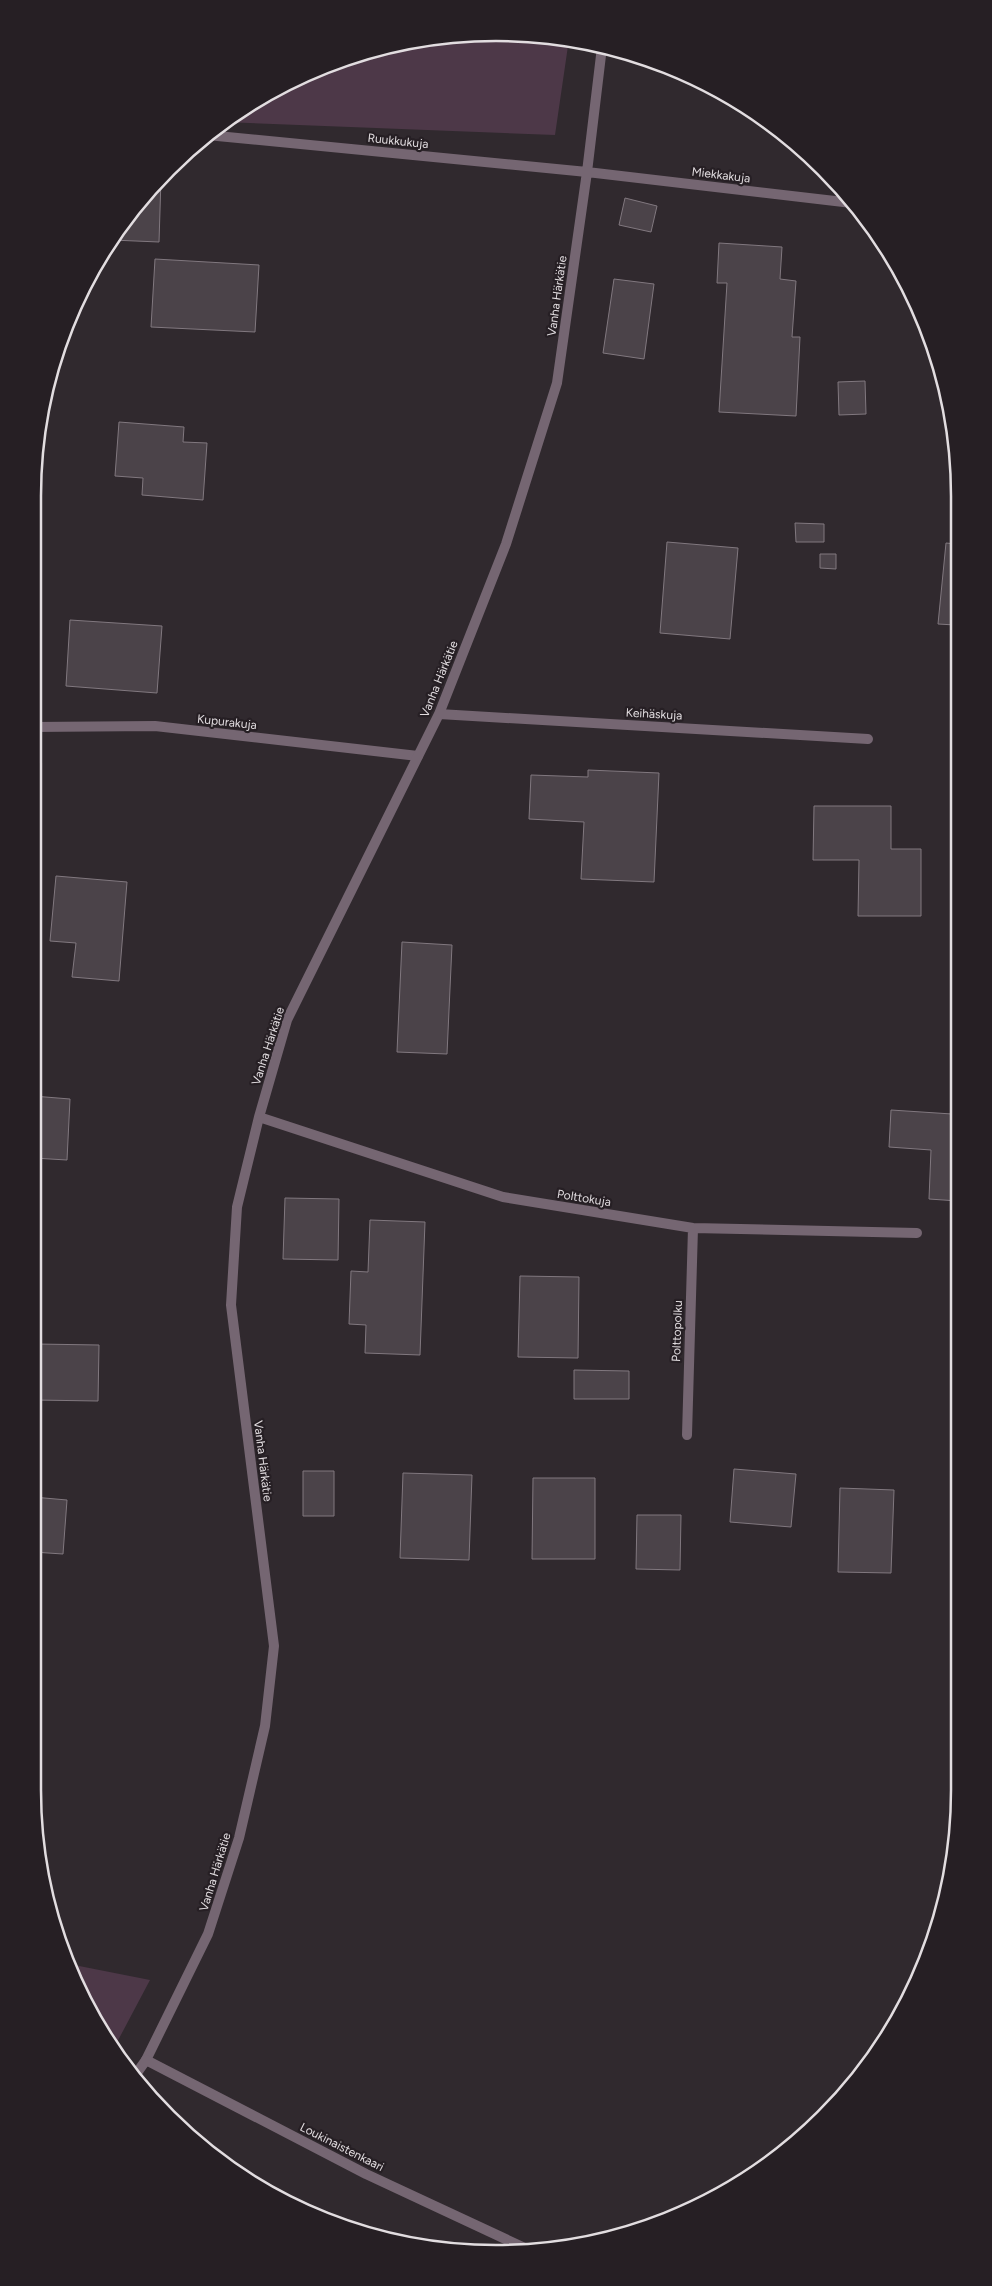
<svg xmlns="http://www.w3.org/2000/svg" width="992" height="2286" font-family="Figtree,sans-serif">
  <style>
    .green { fill: #4d3848 }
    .building { fill: #4b4349; stroke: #81787f }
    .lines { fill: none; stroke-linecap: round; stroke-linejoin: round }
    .service { stroke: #756672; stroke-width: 10 }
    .minor { stroke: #756672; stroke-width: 10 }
    .tertiary { stroke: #756672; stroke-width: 10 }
    .labels { text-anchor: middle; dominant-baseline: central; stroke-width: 4.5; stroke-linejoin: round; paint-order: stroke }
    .street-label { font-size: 12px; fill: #e2dde0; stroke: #261f24 }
    .rim { fill: none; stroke: #e2dde0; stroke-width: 2.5 }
  </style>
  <rect width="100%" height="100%" fill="#30292e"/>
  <path class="green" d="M466,33l91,4 12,2 -14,96 -332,-13 68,-42 85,-32z
    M69,1964l81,16 -36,68 -20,-27z"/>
  <path class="building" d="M161,178l-2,64 -47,-2 36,-50z
    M625,198l32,8 -6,26 -32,-7z
    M719,243l63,4 -2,32 16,2 -4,56h8l-4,79 -77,-4 8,-129h-10z
    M155,259l104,6 -4,67 -104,-5z
    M614,279l40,5 -10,75 -41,-6z
    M865,381l1,33 -27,1 -1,-33z
    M119,422l65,5 -1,15 24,1 -4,57 -61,-5 1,-17 -28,-2z
    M795,523l29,1v18h-28z
    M667,542l71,6 -8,91 -70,-6z
    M946,543l10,1v110l-3,-1 2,-28 -17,-1z
    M820,554h16v15l-16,-1z
    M70,620l92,6 -5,67 -91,-7z
    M588,770l71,3 -5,109 -73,-3 3,-57 -55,-3 2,-44 57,2z
    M814,806h77v43h30v67h-63l1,-56h-46z
    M56,876l71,6 -8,99 -47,-4 4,-34 -26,-2z
    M402,942l50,3 -5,109 -50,-2z
    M33,1096l37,3 -3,61 -34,-2z
    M891,1110l61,4 -1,26h7v61l-29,-2 2,-49 -42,-3z
    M285,1198l54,1 -1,61 -55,-1z
    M370,1220l55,2 -5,133 -55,-2 1,-28 -17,-1 2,-53 17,1z
    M520,1276l59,1 -1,81 -60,-1z
    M36,1344l63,1 -1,56 -63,-1z
    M574,1370l55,1v28h-55z
    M734,1469l62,5 -5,53 -61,-5z
    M303,1471h31v45h-31z
    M403,1473l69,2 -3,85 -69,-2z
    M533,1478h62v81h-63z
    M840,1488l54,2 -3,83 -53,-1z
    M33,1497l34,3 -4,54 -30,-2z
    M637,1515h44l-1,55 -44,-1z"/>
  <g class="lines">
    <path class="service" d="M33,727l122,-1 263,30"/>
    <path class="minor" d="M207,135l380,37 265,31
      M439,714l429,25
      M259,1117l244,80 190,31 224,5
      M687,1435l6,-207
      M146,2060l62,-126 31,-96 26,-112 9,-80 -43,-341 6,-98 22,-90 28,-97 152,-306 67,-170 51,-161 30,-211 15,-125"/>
    <path class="tertiary" d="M134,2077l12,-17 220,114 163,76"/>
  </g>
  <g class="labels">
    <g class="street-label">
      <text transform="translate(398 141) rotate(6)">Ruukkukuja</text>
      <text transform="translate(721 175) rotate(7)">Miekkakuja</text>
      <text transform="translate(557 296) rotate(-82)">Vanha Härkätie</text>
      <text transform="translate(439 679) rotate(-68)">Vanha Härkätie</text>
      <text transform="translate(654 714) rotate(3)">Keihäskuja</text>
      <text transform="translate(227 722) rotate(6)">Kupurakuja</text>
      <text transform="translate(268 1046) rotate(-72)">Vanha Härkätie</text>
      <text transform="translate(584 1198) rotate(9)">Polttokuja</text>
      <text transform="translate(677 1331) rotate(-88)">Polttopolku</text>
      <text transform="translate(263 1461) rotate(83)">Vanha Härkätie</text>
      <text transform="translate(215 1872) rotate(-73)">Vanha Härkätie</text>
      <text transform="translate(342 2147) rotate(27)">Loukinaistenkaari</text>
    </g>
  </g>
  <path d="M0 0H992V2286H0ZM496 41H496A455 455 0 0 1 951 496V1790A455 455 0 0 1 496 2245H496A455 455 0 0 1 41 1790V496A455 455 0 0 1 496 41Z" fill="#261f24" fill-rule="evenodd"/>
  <path class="rim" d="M496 41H496A455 455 0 0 1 951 496V1790A455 455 0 0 1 496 2245H496A455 455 0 0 1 41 1790V496A455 455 0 0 1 496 41Z"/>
</svg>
